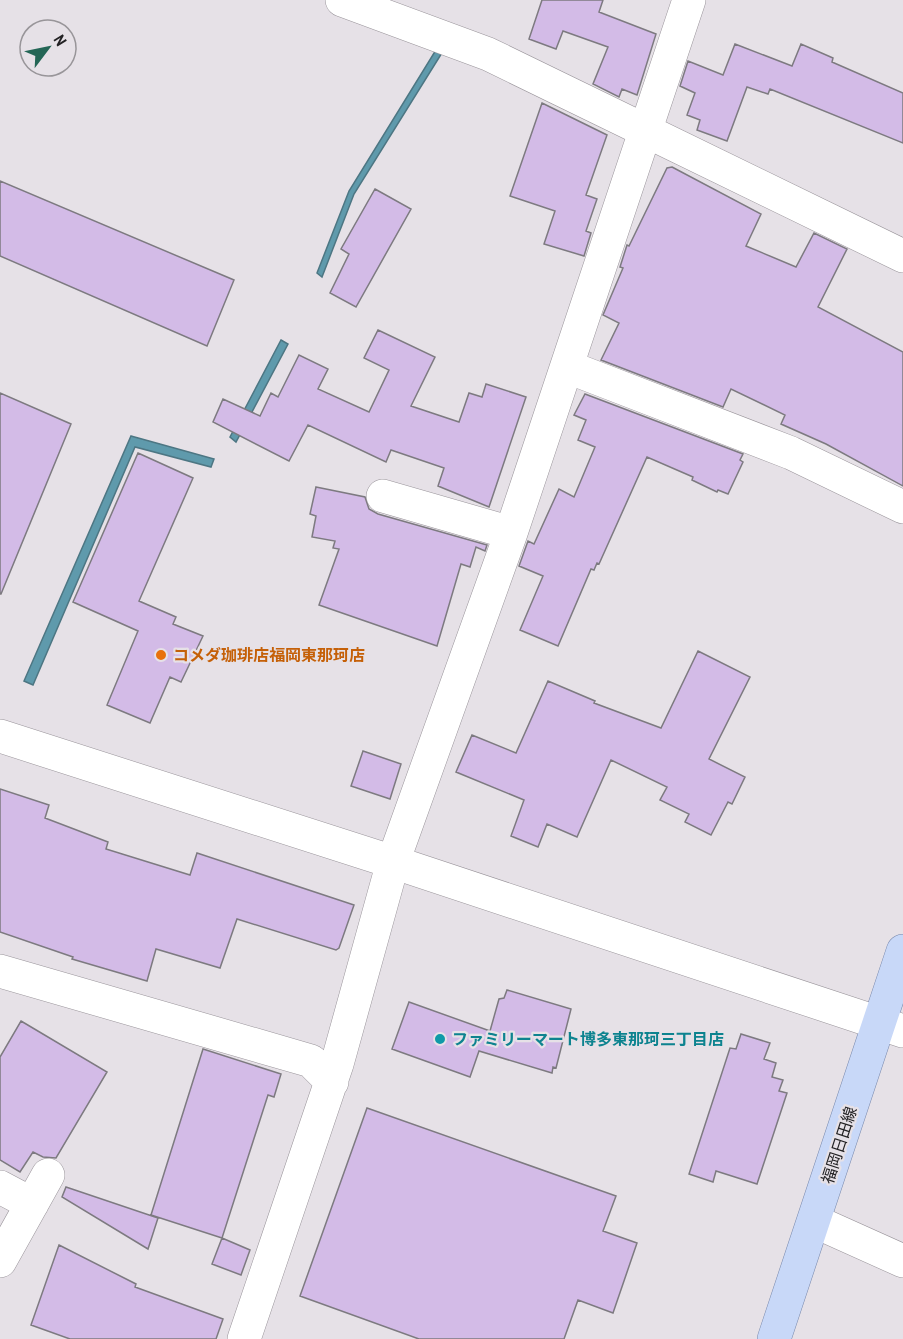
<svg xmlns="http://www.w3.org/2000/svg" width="903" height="1339" font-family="'Archivo Narrow','Noto Sans JP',sans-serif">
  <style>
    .water { fill: #5f9aac; stroke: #4d7683; stroke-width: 1.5 }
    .building { fill: #d3bbe7; stroke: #7d7a80; stroke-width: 1.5 }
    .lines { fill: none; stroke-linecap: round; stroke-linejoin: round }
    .minor-casing { stroke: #9a959b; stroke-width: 34 }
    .major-casing { stroke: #7787ab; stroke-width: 34 }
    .minor { stroke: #fff; stroke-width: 33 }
    .major { stroke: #c8d8f8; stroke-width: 33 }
    .food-dot { fill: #e8710a; stroke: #e6e1e7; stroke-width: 2 }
    .culture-dot { fill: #0f9aa8; stroke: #e6e1e7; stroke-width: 2 }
    .labels { text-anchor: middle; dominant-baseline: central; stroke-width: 4.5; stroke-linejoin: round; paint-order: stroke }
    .food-label { font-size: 16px; font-weight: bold; fill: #c56008; stroke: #e6e1e7; text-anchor: start }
    .culture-label { font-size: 16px; font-weight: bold; fill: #0d838f; stroke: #e6e1e7; text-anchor: start }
    .street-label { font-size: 16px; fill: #232224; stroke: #e6e1e7 }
  </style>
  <rect width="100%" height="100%" fill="#e6e1e7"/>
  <path class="water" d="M439,45l6,3 -91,146 -32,83 -5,-4 32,-82z
    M281,340l7,4 -52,98 -6,-5z
    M131,436l83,23 -3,8 -76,-20 -102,238 -9,-4z"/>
  <path class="building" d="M542,0h61l-4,12 57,22 -19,61 -15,-6 -3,8 -26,-13 15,-37 -45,-16 -7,18 -27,-10z
    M735,44l57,22 9,-22 32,14 -1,4 71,31v50l-133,-54 -2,5 -21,-7 -20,54 -30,-11 3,-10 -13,-5 8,-22 -15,-7 8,-25 35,14z
    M542,103l65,32 -21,60 11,4 -11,32 5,2 -7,23 -40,-12 11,-33 -45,-15z
    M672,167l89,47 -15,32 50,21 18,-34 33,16 -29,58 85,45v134l-77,-42 -45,-20 4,-9 -54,-26 -8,18 -122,-47 18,-37 -16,-8 20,-47 -3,-1 7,-22 2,1 38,-78z
    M0,181l234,99 -27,66 -207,-90z
    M375,189l36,20 -55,98 -26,-14 19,-39 -8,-5z
    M378,330l57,27 -24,49 48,16 10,-29 13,4 4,-13 40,13 -37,110 -51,-21 6,-18 -53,-18 -5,12 -78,-37 -19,36 -76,-39 10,-23 37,17 11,-23 7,4 21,-42 29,14 -10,20 51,23 20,-42 -25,-12z
    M0,393l71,31 -70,170h-1z
    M585,394l158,60 -3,6 3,2 -15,32 -10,-4 -1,2 -25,-12 1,-3 -46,-20 -48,107 -2,-1 -3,7 -3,-1 -33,77 -38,-16 23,-54 -24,-10 9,-25 6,3 25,-55 15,8 21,-50 -17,-7 8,-20 -12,-5z
    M138,453l55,25 -54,123 37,16 -3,7 30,12 -22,46 -11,-5 -20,46 -43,-18 31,-74 -65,-29z
    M316,487l49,10 4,12 9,5 109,31 -2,6 -9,-4 -6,20 -9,-3 -24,82 -118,-41 20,-56 -6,-1 2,-7 -23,-4 4,-21 -6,-2z
    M698,651l52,26 -41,82 36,18 -13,27 -4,-2 -17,33 -26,-13 4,-8 -29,-14 7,-13 -56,-27 -34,77 -30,-13 -9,23 -27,-11 13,-36 -68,-28 16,-37 44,18 32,-72 47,20 -1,2 67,25z
    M363,751l38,13 -11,35 -39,-13z
    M0,789l49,16 -4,13 63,24 -2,7 84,26 7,-22 157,52 -15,43 -3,2 -99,-31 -17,49 -64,-19 -9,32 -75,-22 1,-2 -73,-25z
    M507,990l64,19 -15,59 -3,-1 -1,6 -73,-22 -9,26 -78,-28 17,-47 81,29 9,-32 5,-1z
    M21,1021l86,51 -51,86 -13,-1 -10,-5 -13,20 -20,-12v-103z
    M741,1034l29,9 -6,16 12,4 -4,14 11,3 -4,11 8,2 -30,91 -41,-13 -3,11 -24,-8 41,-126 6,1z
    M203,1049l78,25 -7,23 -6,-2 -46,143 28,12 -9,25 -29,-11 10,-26 -71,-23z
    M367,1108l249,88 -13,35 34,12 -24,70 -35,-13 -14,39h-145l-119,-43z
    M66,1187l92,31 -10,31 -86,-52z
    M59,1245l77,39 -1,3 88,32 -7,20h-146l-39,-14z"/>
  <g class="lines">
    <defs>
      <path id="minor" d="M342,0l146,54 415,202
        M568,367l223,86 112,54
        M383,496l128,37
        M0,736l393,126 510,169
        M0,971l311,90 21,21
        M0,1187l32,17
        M814,1221l89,40
        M0,1261l48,-86
        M244,1339l93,-275 56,-202 118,-329 178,-533"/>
      <path id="major" d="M774,1339l129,-388"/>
    </defs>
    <use href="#minor" class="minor-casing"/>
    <use href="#major" class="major-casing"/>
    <use href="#minor" class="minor"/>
    <use href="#major" class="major"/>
  </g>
  <circle class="food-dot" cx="161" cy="655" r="6"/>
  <circle class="culture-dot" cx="440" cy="1039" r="6"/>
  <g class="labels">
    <g class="food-label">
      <text x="173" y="655">コメダ珈琲店福岡東那珂店</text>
    </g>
    <g class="culture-label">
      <text x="452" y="1039">ファミリーマート博多東那珂三丁目店</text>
    </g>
    <g class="street-label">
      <text transform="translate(839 1145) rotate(-72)">福岡日田線</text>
    </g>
  </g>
  <g transform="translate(48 48) rotate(58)"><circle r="28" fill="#e6e1e7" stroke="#989599" stroke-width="1.5"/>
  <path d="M0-4.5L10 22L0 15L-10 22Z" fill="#246656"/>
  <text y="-9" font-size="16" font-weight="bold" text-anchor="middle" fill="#232224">N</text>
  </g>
</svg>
